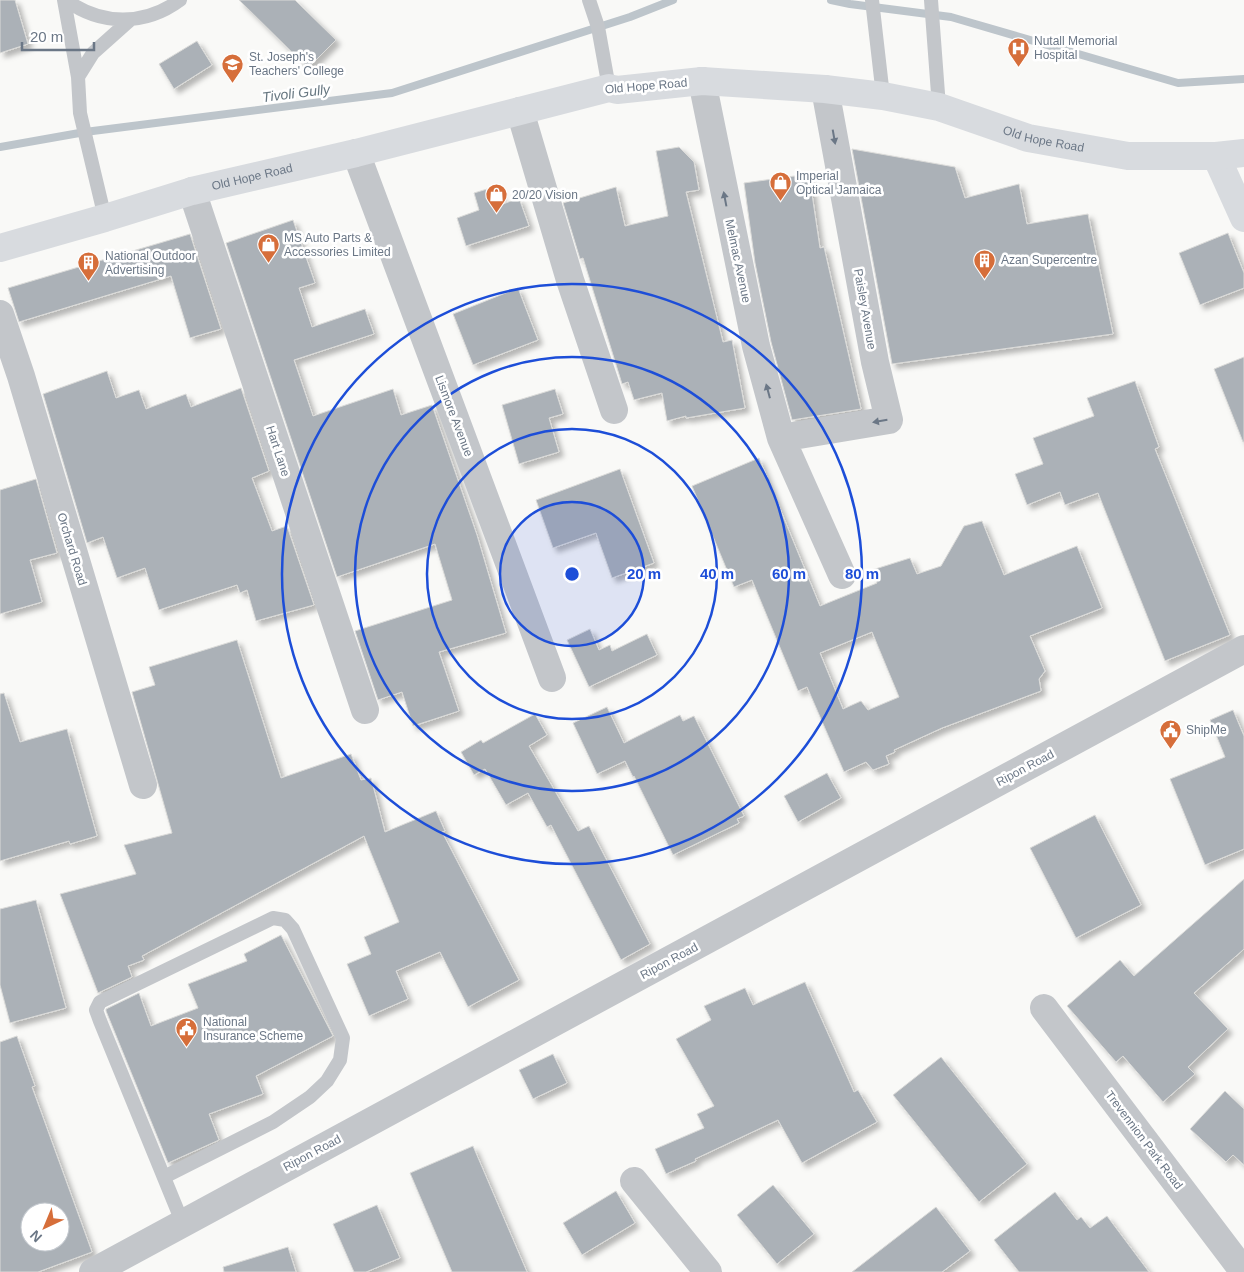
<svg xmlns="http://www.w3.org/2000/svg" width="1244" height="1272" font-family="Arial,sans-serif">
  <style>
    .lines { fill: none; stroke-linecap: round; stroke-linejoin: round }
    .stream { stroke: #bdc5cb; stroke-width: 8 }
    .building { fill: #abb1b7; stroke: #dbdbd9; fill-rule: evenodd; filter: url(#shadow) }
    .lane { stroke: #c3c6ca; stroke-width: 14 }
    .street { stroke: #c3c6ca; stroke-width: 28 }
    .secondary { stroke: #d8dbdf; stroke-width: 28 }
    .oneway { fill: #6b7786 }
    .ring { fill: none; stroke: #1d4ed8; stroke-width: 2.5 }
    .labels { text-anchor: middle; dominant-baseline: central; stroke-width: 5; stroke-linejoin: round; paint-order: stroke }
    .poi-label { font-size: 12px; fill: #6b7786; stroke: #fff; text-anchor: start }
    .street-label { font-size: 12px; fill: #6b7786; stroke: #fff }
    .water-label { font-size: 14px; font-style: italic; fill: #677781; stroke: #fff }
    .centre { fill: #1d4ed8; stroke: #fff; stroke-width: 2.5 }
    .ring-label { font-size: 15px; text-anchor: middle; font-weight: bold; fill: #1d4ed8; stroke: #fff; stroke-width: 5; stroke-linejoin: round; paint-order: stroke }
  </style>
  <defs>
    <filter id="shadow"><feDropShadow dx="4.5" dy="4.5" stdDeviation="2.5" flood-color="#0004"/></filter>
  </defs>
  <rect width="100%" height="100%" fill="#f9f9f7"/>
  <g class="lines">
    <path class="stream" d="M831,0l19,4 101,13 227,66 66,-4
      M0,147l85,-15 307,-39 238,-76 43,-17"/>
  </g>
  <path class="building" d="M0,0h15l13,44 -28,9z
    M239,0h56l41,40 -28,28z
    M197,41l15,24 -38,24 -15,-25z
    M679,147l15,15 5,28 -13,2 37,150 9,-2 13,68 -59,10v-2l-19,5 -5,-28 -28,7 -6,-18 -6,2 -39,-126 -3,1 -17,-56 53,-16 9,39 43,-10 -12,-65z
    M852,149l103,18 10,31 54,-14 8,40 61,-10 25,120 -221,30z
    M809,174l11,74 4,-1 37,162 -69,11 -21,-78 -16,-79 -11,-80z
    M497,186l6,18 16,-6 10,28 -63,20 -9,-28 22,-8 -5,-17z
    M293,220l22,63 -16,5 13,39 53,-18 9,25 -80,26 19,56 80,-27 8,26 31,-10 45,130 29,98 -67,19 20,59 -46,15 -11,-34 -24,8 -23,-69 97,-31 -17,-56 -98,33 -111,-334z
    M1228,233l16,40v15l-44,17 -21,-52z
    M190,234l31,95 -31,9 -19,-62 -152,46 -11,-34z
    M518,288l20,52 -65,25 -20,-51z
    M1244,357v85h-1l-29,-73z
    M107,371l9,27 23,-8 7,19 40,-15 5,13 50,-19 28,83 -17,7 20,53 15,-5 27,79 -58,16 -9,-31 -7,3 -3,-8 -78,25 -14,-42 -28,10 -14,-41 -16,6 -44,-149z
    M1135,381l24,66 -4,2 75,186 -65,26 -67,-168 -33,12 -5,-13 -33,13 -12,-31 28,-10 -10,-26 61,-22 -7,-18z
    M555,389l8,25 -14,4 10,34 -40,12 -17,-59z
    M759,458l61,148 57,-23 -5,-13 38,-12 7,16 24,-8 23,-40 18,-5 22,54 73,-29 25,62 -72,28 15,35 -6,8 2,12 -99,37 -48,22 1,2 -9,4 3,8 -16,6 -7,-8 -22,10 -37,-85 -9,4 -46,-111 -18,7 -42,-101zM872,632l27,65 -31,13 -7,-9 -18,8 -23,-56z
    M620,469l34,94 -42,15 -16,-45 -43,15 -17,-48z
    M36,479l21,74 -27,7 12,42 -42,12v-124z
    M590,629l9,21 11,-5 2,6 35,-17 10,21 -68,32 -22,-47z
    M237,640l44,138 70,-24 10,26 10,-2 14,54 51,-21 9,20 -3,1 77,148 -51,27 -28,-55 -44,19 12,28 -39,17 -22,-52 24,-10 -7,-17 35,-15 -35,-86 -222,120 2,4 -16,6 4,11 -34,16 -38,-99 76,-20 -12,-29 48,-12 -40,-141 23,-7 -6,-18z
    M4,693l16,49 47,-13 30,107 -27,8 -1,-3 -69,20v-167z
    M607,707l17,36 56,-28 3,6 11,-5 50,100 -7,3 2,4 -66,32 -39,-79 -1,1 -8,-16 -28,13 -24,-51z
    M1233,710l11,26v113l-39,16 -35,-86 55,-22 -15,-37z
    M535,714l12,21 -18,11 49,85 11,-5 61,118 -29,16 -70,-135 -4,2 -19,-34 -22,12 -21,-36 -11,6 -13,-23 20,-12 2,3z
    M827,773l14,25 -43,24 -14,-26z
    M1095,815l46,90 -65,33 -46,-90z
    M1244,879v70l-50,44 34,36 -40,38 7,7 -32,28 -40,-46 -7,6 -49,-56 53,-46 14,16z
    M36,900l30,108 -56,15 -10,-38v-76z
    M281,935l52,101 -77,40 7,18 -54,20 10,26 -51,23 -62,-152v-2l33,-16 12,33 47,-18 -10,-24 59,-23 -3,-7z
    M805,982l49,110 4,-2 19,32 -75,41 -24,-43 -83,39 1,2 -30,13 -11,-25 49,-21 -7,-14 17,-8 -38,-67 35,-19 -7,-14 41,-18 8,17z
    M17,1036l18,50 -3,1 60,165 -54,20h-38v-230zM30,1212h30v30h-30z
    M553,1054l14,29 -34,16 -14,-29z
    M941,1057l86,107 -48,38 -86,-107z
    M1225,1091l19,18v56l-11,-10 -7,7 -36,-33z
    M473,1146l54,126h-75l-42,-99z
    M773,1185l41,49 -37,30 -40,-49z
    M616,1191l19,32 -53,32 -19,-32z
    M1055,1192l22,28 4,-3 9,11 17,-12 42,56h-130l-25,-32z
    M377,1205l23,53 -34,14h-12l-21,-48z
    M936,1207l34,44 -28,21h-90z
    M288,1247l8,25h-72l-1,-5z"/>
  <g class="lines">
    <path class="lane" d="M64,0l14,77
      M66,0c35,26 79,26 114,0
      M589,0l9,27 11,61
      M872,0l11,96
      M931,0l8,107
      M105,218l-25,-105 -2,-36 15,-24 37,-33
      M164,1177l109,-55 37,-25 17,-16 13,-21 3,-22 -50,-109 -8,-9 -12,-2 -173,84 -4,8 4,11 83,203"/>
    <path class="street" d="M702,81l54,265 25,92 61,137
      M520,111l50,169 44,130
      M356,153l196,525
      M192,191l173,519
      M0,314l21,62 122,409
      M781,438l108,-18 -14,-58 -50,-273
      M1044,1008l200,264
      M634,1181l74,91
      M93,1272l1151,-623"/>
    <g class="secondary">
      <path d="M1216,156l28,62"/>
      <path id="s1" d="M0,248l105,-30 87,-27 164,-38 253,-65 8,2 85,-9 123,8 58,7 56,11 89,31 100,18h88l28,-3"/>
    </g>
  </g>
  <defs><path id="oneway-solid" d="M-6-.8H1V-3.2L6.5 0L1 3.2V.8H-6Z" transform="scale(1.25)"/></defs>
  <g class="oneway">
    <use href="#oneway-solid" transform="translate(834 137) rotate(80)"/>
    <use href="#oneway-solid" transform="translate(725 199) rotate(-101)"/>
    <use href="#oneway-solid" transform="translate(768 391) rotate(-105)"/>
    <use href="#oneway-solid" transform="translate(880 421) rotate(170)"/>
  </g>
  <circle cx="572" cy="574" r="72" fill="#1d4ed8" fill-opacity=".12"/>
  <g class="ring">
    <circle cx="572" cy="574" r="72"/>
    <circle cx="572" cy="574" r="145"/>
    <circle cx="572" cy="574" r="217"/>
    <circle cx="572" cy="574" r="290"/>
  </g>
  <defs>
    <symbol id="hospital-pin" viewBox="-11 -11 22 30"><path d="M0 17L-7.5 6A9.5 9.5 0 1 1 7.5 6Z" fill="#d66e3a" stroke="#fff"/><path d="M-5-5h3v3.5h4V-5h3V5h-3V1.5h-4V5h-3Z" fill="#fff"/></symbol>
    <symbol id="school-pin" viewBox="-11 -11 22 30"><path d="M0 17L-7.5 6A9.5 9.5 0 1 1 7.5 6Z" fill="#d66e3a" stroke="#fff"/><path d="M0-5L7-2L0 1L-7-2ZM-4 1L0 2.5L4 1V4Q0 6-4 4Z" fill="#fff"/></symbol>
    <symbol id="shop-pin" viewBox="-11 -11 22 30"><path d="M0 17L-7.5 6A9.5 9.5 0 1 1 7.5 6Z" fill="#d66e3a" stroke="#fff"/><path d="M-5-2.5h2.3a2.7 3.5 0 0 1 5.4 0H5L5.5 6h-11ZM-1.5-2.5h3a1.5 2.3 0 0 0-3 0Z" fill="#fff"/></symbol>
    <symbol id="building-pin" viewBox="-11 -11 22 30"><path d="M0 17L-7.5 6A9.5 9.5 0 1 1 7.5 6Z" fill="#d66e3a" stroke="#fff"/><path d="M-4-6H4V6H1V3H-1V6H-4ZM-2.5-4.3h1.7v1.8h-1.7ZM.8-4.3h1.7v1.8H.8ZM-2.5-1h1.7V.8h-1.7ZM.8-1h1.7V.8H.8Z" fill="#fff"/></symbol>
    <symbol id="civic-pin" viewBox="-11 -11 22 30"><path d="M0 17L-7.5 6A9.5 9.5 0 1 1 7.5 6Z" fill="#d66e3a" stroke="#fff"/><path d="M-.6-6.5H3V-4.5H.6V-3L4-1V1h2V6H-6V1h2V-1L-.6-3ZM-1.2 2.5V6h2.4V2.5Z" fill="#fff"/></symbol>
  </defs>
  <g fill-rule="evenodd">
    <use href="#hospital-pin" x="1006" y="36" width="25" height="34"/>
    <use href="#school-pin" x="220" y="52" width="25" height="34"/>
    <use href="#shop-pin" x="768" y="170" width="25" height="34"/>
    <use href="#shop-pin" x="484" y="182" width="25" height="34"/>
    <use href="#shop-pin" x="256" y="232" width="25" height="34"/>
    <use href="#building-pin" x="972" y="248" width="25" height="34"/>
    <use href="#building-pin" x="76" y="250" width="25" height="34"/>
    <use href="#civic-pin" x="1158" y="718" width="25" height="34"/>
    <use href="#civic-pin" x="174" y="1016" width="25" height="34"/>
  </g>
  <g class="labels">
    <g class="poi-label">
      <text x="1034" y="41">Nutall Memorial<tspan x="1034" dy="14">Hospital</tspan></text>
      <text x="249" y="57">St. Joseph's<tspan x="249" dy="14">Teachers' College</tspan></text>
      <text x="796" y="176">Imperial<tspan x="796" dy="14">Optical Jamaica</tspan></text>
      <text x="512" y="195">20/20 Vision</text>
      <text x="284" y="238">MS Auto Parts &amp;<tspan x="284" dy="14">Accessories Limited</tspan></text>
      <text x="105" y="256">National Outdoor<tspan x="105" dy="14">Advertising</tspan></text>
      <text x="1001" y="260">Azan Supercentre</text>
      <text x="1186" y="730">ShipMe</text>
      <text x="203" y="1022">National<tspan x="203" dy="14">Insurance Scheme</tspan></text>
    </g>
    <g class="street-label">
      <text transform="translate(646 86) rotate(-5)">Old Hope Road</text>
      <text stroke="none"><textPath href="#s1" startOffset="1072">Old Hope Road</textPath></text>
      <text stroke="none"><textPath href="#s1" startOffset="262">Old Hope Road</textPath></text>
      <text transform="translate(738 261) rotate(78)">Melmac Avenue</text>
      <text transform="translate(865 309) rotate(80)">Paisley Avenue</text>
      <text transform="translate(454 416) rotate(69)">Lismore Avenue</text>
      <text transform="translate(278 451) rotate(72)">Hart Lane</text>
      <text transform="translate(72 549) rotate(73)">Orchard Road</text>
      <text transform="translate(1025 768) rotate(-28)">Ripon Road</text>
      <text transform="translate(669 961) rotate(-28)">Ripon Road</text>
      <text transform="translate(1144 1140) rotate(53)">Trevennion Park Road</text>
      <text transform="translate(312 1153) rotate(-28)">Ripon Road</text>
    </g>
    <g class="water-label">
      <text transform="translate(296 93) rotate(-7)">Tivoli Gully</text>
    </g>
  </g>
  <circle cx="572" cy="574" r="8" class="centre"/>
  <g class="ring-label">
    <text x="644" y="579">20 m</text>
    <text x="717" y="579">40 m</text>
    <text x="789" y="579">60 m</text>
    <text x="862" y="579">80 m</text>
  </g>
  <g transform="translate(45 1227) rotate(224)"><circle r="24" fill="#ffffff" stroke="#c4c9cf"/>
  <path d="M0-4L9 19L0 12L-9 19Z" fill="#d66e3a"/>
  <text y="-8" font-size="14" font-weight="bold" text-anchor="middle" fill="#6b7786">N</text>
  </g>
  <path d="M22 42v8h72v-8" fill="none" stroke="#6b7786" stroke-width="2.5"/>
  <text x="30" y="42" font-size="15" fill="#6b7786" stroke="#ffffff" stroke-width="4" paint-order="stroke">20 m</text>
</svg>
